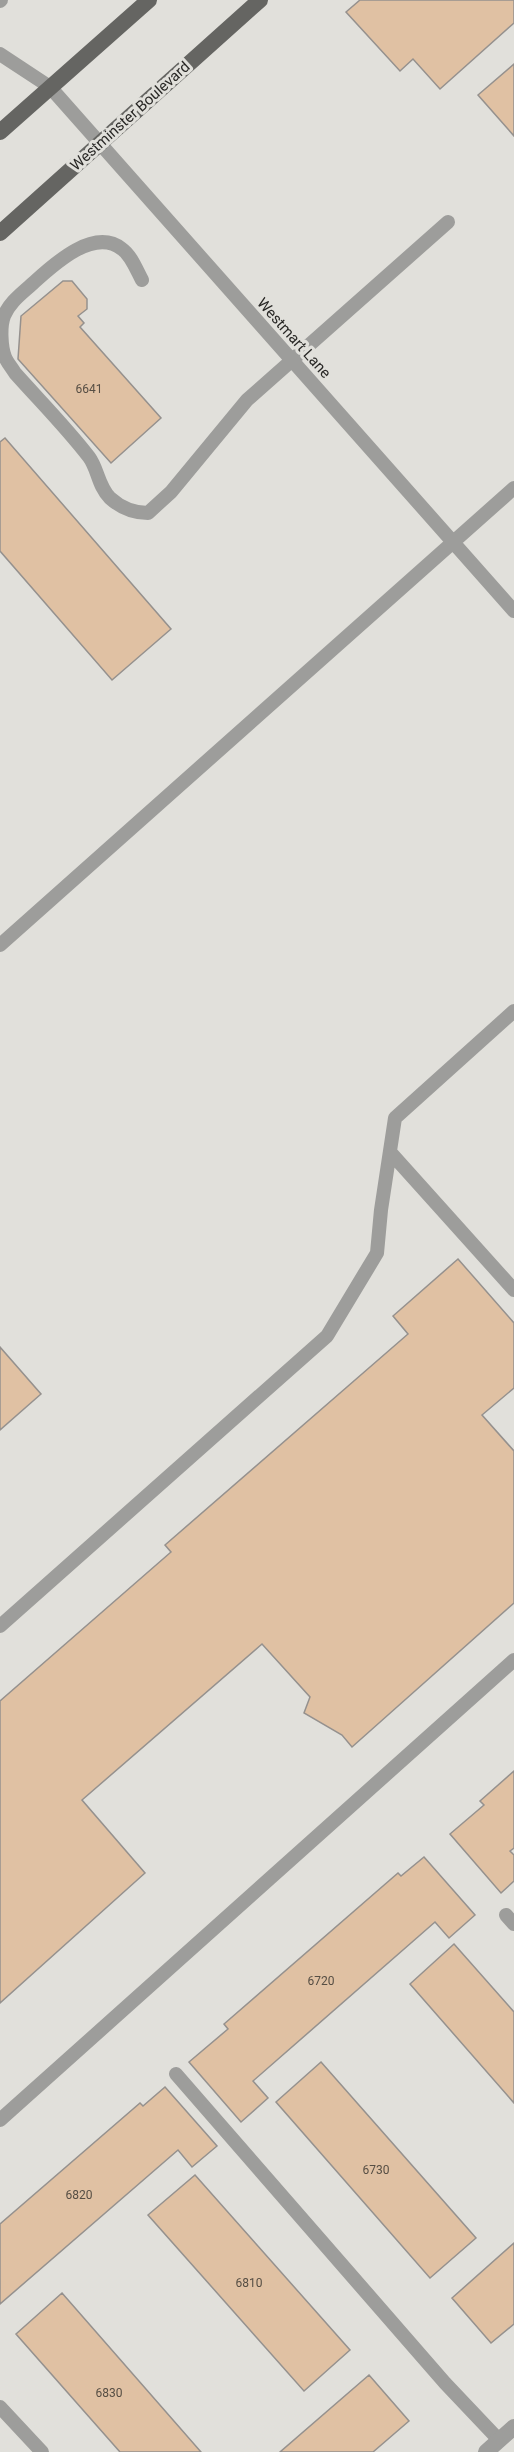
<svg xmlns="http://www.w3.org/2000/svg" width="514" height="2452" font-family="Roboto,sans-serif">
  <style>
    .building { fill: #e0c1a3; stroke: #95918e; stroke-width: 1.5 }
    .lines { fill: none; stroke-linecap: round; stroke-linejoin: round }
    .service { stroke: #9d9d9b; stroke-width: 14 }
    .tertiary { stroke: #9d9d9b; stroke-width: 16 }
    .primary { stroke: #656562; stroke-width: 16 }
    .labels { text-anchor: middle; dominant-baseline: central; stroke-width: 6; stroke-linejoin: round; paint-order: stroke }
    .number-label { font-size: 12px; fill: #564e44 }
    .street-label { font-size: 15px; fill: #282725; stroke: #e1e0db }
  </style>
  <rect width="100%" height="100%" fill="#e1e0db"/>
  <path class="building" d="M360,0h154v23l-74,66 -27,-30 -13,12 -54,-59z
    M514,64v72l-36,-41z
    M63,281h9l15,18v10l-9,7 6,7 -4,4 81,91 -50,45 -93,-104 3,-43z
    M5,438l166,191 -59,51 -112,-129v-109z
    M458,1259l56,64v65l-32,27 32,36v152l-162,144 -10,-12 -38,-22 6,-16 -48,-53 -180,156 63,73 -145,130v-302l171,-149 -6,-7 243,-211 -15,-18z
    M0,1347l41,47 -41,36z
    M514,1771v77l-4,3 4,4v26l-13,12 -51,-59 34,-29 -4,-4z
    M424,1857l51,58 -26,23 -14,-16 -182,159 15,17 -27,24 -52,-60 39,-33 -4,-5 174,-151 3,3z
    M454,1944l60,68v91l-104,-119z
    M321,2062l155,176 -46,40 -154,-176z
    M165,2087l52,59 -25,21 -14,-17 -178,154v-80l140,-121 3,3z
    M195,2175l155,175 -46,41 -156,-176z
    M514,2243v81l-23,19 -39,-45z
    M62,2293l139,159h-81l-104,-118z
    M369,2375l40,46 -36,31h-93z"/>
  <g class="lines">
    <path class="service" d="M0,1l1,-1
      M0,54l50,33 464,524
      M142,280c-5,-9 -11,-25 -20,-31 -29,-23 -71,18 -91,36 -10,9 -22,18 -27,31 -4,10 -3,31 1,41 2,5 7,11 10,16 24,27 51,54 74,84 9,12 9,29 21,41 11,10 23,15 38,15l23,-21 76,-92 201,-178
      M0,945l514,-457
      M390,1152l124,138
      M0,1626l327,-290 50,-83 4,-43 14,-92 119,-107
      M506,1915l8,9
      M176,2074l269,309 54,57
      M0,2120l514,-460
      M0,2407l42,45"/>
    <path class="tertiary" d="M486,2452l28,-25"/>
    <path class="primary" d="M0,132l149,-132
      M0,233l260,-233"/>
  </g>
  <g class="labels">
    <g class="number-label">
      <text x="89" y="389">6641</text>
      <text x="321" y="1981">6720</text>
      <text x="376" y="2170">6730</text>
      <text x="79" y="2195">6820</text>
      <text x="249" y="2283">6810</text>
      <text x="109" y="2393">6830</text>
    </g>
    <g class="street-label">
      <text transform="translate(130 116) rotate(-42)">Westminster Boulevard</text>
      <text transform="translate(294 338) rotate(48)">Westmart Lane</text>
    </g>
  </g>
</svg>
